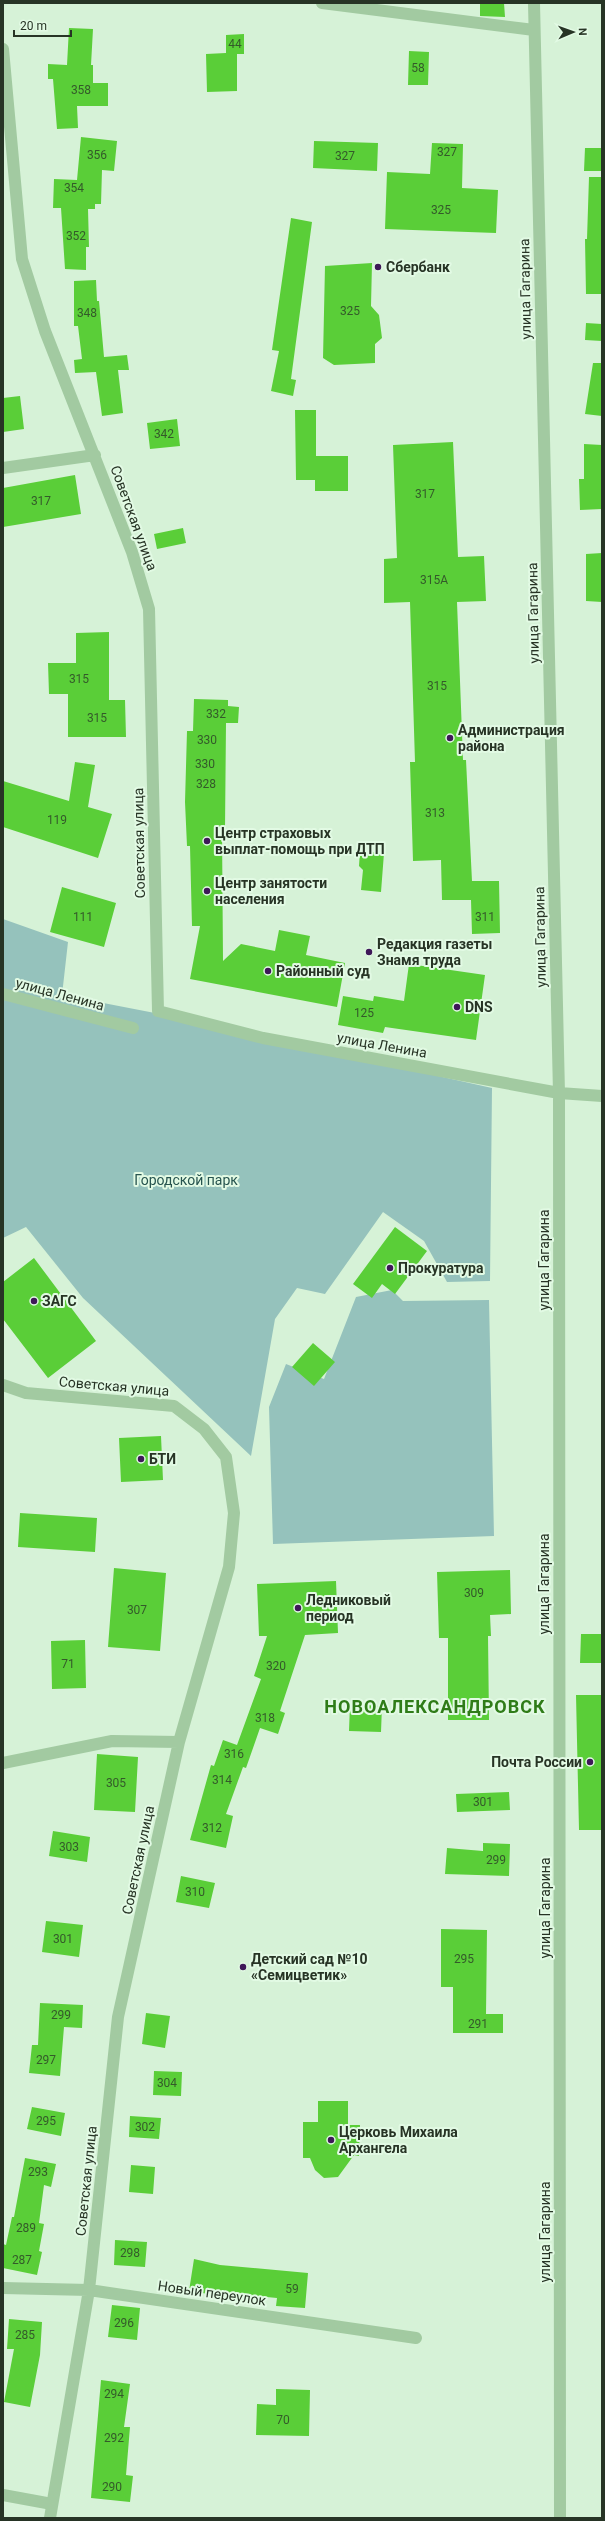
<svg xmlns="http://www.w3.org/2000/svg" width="605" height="2521" font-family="Roboto,sans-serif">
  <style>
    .green { fill: #95c2bc }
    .building { fill: #5ace38 }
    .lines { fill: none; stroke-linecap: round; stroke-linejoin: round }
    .minor { stroke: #a2caa1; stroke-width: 12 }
    .poi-dot { fill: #3e1858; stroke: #e2fae4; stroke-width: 1.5 }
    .labels { text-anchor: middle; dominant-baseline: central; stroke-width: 4; stroke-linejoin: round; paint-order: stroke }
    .number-label { font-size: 12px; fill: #345a2a }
    .poi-label { font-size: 14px; font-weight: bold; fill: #273425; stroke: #e2fae4; text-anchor: start }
    .street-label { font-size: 14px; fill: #273425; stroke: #e2fae4 }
    .park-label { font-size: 14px; fill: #27544f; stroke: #e2fae4 }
    .district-label { font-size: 18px; font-weight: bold; letter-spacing: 1px; fill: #2f7c18; stroke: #e2fae4 }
  </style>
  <rect width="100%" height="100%" fill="#d6f2d7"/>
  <path class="green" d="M3,919l65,23 -6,53 98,19 332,74 -2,193 -43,1 -23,-41 -41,-29 -58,82 -28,-6 -22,31 -24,137 -168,-158 -57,-71 -23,11z
    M392,1290l11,11 86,-1 5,236 -221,8 -4,-137 17,-43 38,15 32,-82z"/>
  <path class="building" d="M480,3h24l1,14 -25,-1z
    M69,28l24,1 -2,36h2v18h15v23h-31l1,22 -21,1 -4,-50h-5v-15l19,1z
    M244,34v20h-7v37l-30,1 -1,-38 20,-1v-18z
    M409,51l20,1 -1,33h-20z
    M81,137l36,4 -3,30 -12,-1 -1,34h-6v5h-7l1,38h-3v23l-21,-1 -4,-61h-8l1,-29 23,1z
    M314,141l64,2 -1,28 -64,-3z
    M432,143l31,1 -1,44 36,2 -2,43 -111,-4 2,-57 43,2z
    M585,148h17v23h-18z
    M589,177h13v117h-16l-1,-55h2z
    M291,218l21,4 -21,157 5,1 -3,16 -22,-5 8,-40 -7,-1z
    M372,263l-1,43 8,9 3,23 -7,6v19l-41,2 -11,-7 2,-92z
    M96,280l1,21h2l5,56 23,-2 2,15h-11l5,43 -21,3 -6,-44 -21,1 -1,-13 8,-1 -4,-33h-4v-45z
    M586,323l16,1v17l-17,-1z
    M593,363h9v53l-17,-2z
    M20,396l4,33 -21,3v-34z
    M295,410h21v46h32v35h-33v-11h-19z
    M177,419l3,27 -30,3 -3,-26z
    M453,442l5,115 26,-1 2,45 -29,1 6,158h3l6,121h27l1,52 -28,1 -1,-34h-29l-1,-40 -28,1 -3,-99h5l-5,-160 -26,1v-44l13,-1 -4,-113z
    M584,444l18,1v64l-22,1 -1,-31h5z
    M75,475l6,39 -78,13v-39z
    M183,528l3,15 -29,6 -3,-15z
    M602,553v49l-16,-1v-47z
    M109,632v68h16l1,37h-58v-43h-19l-1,-31h28v-30z
    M194,699l34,1v6l11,1 -1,16h-12l-1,106h-3l1,132 18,-17 34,7 4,-21 31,6 -4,19 39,8 -8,44 -147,-28 10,-53h-8l-2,-80h-3l-2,-44 2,-71h6z
    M75,762l20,3 -7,42 24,7 -14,44 -95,-31v-46l66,20z
    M360,851l24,2 -3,39 -20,-2 2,-20 -4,-4z
    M62,887l54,16 -12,44 -54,-15z
    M409,964l76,11 -9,65 -91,-13 -2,6 -45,-8 5,-29 30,5 1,-5 30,5z
    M395,1227l32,24 -32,43 -13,-10 -10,14 -19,-14z
    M34,1258l62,83 -48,37 -45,-59v-37z
    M313,1343l22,19 -21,24 -22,-19z
    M161,1436l2,44 -42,2 -2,-44z
    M20,1513l77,5 -2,34 -77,-5z
    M114,1568l52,5 -6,78 -52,-4z
    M510,1570l1,44 -21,1 1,21h-3l1,84h-41v-82h-9l-2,-66z
    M336,1581l2,52 -33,2 -25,76 5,2 -7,21 -18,-6 -14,40 -3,-1 -17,47 7,2 -7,32 -36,-8 21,-75 3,1 9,-26 14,5 24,-66 -7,-3 13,-40h-8l-2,-52z
    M581,1634h21v29h-22z
    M85,1640l1,48 -34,1 -1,-48z
    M576,1695h26v135h-23z
    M350,1704l32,2 -1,26 -32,-1z
    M97,1754l41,3 -3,55 -41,-2z
    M509,1792l1,18 -53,2 -1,-18z
    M53,1831l37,6 -3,25 -38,-6z
    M483,1843l27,1 -1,32 -64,-2 2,-26 36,3z
    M181,1876l34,7 -6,25 -33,-6z
    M46,1921l37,4 -4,32 -37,-5z
    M441,1929l46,1 -1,84h17v19h-50v-46h-12z
    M40,2003l43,2 -1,23 -18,-1 -4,49 -31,-3 3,-28h6z
    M146,2013l24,3 -5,32 -23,-4z
    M154,2071l28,1 -1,24 -28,-1z
    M318,2101h30v24h12l-1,31 -5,-1 -16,22 -14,1 -9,-8 -5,-12h-7v-36h15z
    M32,2107l33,6 -4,23 -34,-7z
    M130,2116l31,2 -2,21 -30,-2z
    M25,2158l31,6 -5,23 -7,-2 -5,38 5,1 -5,27 3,1 -5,23 -34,-7v-24l3,1 6,-28h2z
    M131,2165l24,2 -2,27 -24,-2z
    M115,2240l32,2 -2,25 -31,-2z
    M194,2259l26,6 88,8 -3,35 -29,-2 1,-8 -61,-6 -1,3 -26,-4z
    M112,2305l28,3 -3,32 -29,-3z
    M9,2319l33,3 -2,33 -10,52 -26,-5 10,-53h-7z
    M101,2380l29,4 -6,43h6l-4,48 7,1 -3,26 -39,-4z
    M276,2389l34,1 -1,46 -53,-1 1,-31 19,1z"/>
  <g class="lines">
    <path class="minor" d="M322,3l212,27
      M534,3l25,1090 1,1425
      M3,49l19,210 23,72 87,221 17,57 9,402 105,27 296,55 43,3
      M3,468l92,-13
      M3,994l130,34
      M3,1385l23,8 148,13 30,23 22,28 8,56 -5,54 -50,175 -61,275 -29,273 -39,228
      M3,1763l109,-22 67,1
      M3,2288l86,2 327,48
      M3,2495l49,9"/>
  </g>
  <g class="poi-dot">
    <circle cx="378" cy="267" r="4"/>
    <circle cx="450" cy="738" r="4"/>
    <circle cx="207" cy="841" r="4"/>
    <circle cx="207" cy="891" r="4"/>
    <circle cx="369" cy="952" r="4"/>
    <circle cx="268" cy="971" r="4"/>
    <circle cx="457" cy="1007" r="4"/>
    <circle cx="390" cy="1268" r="4"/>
    <circle cx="34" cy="1301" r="4"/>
    <circle cx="141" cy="1459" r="4"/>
    <circle cx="298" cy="1608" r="4"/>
    <circle cx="590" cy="1762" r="4"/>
    <circle cx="243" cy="1967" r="4"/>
    <circle cx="331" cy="2140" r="4"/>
  </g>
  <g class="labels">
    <g class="number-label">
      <text x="235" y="44">44</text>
      <text x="418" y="68">58</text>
      <text x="81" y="90">358</text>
      <text x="447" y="152">327</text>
      <text x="97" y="155">356</text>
      <text x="345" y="156">327</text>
      <text x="74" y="188">354</text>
      <text x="441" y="210">325</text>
      <text x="76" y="236">352</text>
      <text x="350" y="311">325</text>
      <text x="87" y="313">348</text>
      <text x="164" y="434">342</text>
      <text x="425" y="494">317</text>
      <text x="41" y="501">317</text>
      <text x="434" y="580">315А</text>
      <text x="79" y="679">315</text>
      <text x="437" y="686">315</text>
      <text x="216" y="714">332</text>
      <text x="97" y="718">315</text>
      <text x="207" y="740">330</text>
      <text x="205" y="764">330</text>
      <text x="206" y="784">328</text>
      <text x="435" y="813">313</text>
      <text x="57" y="820">119</text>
      <text x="83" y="917">111</text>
      <text x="485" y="917">311</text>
      <text x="364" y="1013">125</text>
      <text x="474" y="1593">309</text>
      <text x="137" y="1610">307</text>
      <text x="68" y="1664">71</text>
      <text x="276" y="1666">320</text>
      <text x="265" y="1718">318</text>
      <text x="234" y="1754">316</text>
      <text x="222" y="1780">314</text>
      <text x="116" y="1783">305</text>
      <text x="483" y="1802">301</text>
      <text x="212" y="1828">312</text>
      <text x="69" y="1847">303</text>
      <text x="496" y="1860">299</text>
      <text x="195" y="1892">310</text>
      <text x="63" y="1939">301</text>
      <text x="464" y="1959">295</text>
      <text x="61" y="2015">299</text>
      <text x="478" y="2024">291</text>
      <text x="46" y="2060">297</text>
      <text x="167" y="2083">304</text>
      <text x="46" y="2121">295</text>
      <text x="145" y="2127">302</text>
      <text x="38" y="2172">293</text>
      <text x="26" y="2228">289</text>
      <text x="130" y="2253">298</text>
      <text x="22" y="2260">287</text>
      <text x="292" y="2289">59</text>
      <text x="124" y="2323">296</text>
      <text x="25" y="2335">285</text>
      <text x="114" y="2394">294</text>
      <text x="283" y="2420">70</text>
      <text x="114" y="2438">292</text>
      <text x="112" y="2487">290</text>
    </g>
    <g class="poi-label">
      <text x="386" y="267">Сбербанк</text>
      <text x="458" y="730">Администрация<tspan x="458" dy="16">района</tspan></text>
      <text x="215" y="833">Центр страховых<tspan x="215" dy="16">выплат-помощь при ДТП</tspan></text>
      <text x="215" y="883">Центр занятости<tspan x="215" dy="16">населения</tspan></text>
      <text x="377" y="944">Редакция газеты<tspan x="377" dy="16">Знамя труда</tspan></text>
      <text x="276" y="971">Районный суд</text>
      <text x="465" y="1007">DNS</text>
      <text x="398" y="1268">Прокуратура</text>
      <text x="42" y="1301">ЗАГС</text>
      <text x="149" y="1459">БТИ</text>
      <text x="306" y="1600">Ледниковый<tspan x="306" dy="16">период</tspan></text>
      <text x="582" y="1762" text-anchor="end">Почта России</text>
      <text x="251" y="1959">Детский сад №10<tspan x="251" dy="16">«Семицветик»</tspan></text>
      <text x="339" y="2132">Церковь Михаила<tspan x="339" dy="16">Архангела</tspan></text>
    </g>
    <g class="street-label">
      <text transform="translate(525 289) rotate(-91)">улица Гагарина</text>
      <text transform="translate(134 518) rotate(70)">Советская улица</text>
      <text transform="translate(533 613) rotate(-91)">улица Гагарина</text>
      <text transform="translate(139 843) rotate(-91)">Советская улица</text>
      <text transform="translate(540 937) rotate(-91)">улица Гагарина</text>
      <text transform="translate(60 994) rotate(15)">улица Ленина</text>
      <text transform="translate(382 1045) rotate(10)">улица Ленина</text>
      <text transform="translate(544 1260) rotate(-90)">улица Гагарина</text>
      <text transform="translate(114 1386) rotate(5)">Советская улица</text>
      <text transform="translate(544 1584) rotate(-90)">улица Гагарина</text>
      <text transform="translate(138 1860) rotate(-78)">Советская улица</text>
      <text transform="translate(545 1908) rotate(-90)">улица Гагарина</text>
      <text transform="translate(86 2181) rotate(-84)">Советская улица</text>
      <text transform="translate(545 2232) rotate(-90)">улица Гагарина</text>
      <text transform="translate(212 2293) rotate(8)">Новый переулок</text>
    </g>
    <g class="park-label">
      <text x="186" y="1180">Городской парк</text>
    </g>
    <g class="district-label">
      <text x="435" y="1706">НОВОАЛЕКСАНДРОВСК</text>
    </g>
  </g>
  <rect width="605" height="2521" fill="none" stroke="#273425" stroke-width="8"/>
  <g transform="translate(573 32) rotate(88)" stroke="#e2fae4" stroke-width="3" paint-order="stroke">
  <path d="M0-3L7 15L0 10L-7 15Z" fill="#273425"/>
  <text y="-6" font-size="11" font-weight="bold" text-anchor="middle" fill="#273425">N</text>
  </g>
  <path d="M14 30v6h57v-6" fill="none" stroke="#273425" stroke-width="2"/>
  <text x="20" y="30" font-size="12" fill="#273425" stroke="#e2fae4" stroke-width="3" paint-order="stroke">20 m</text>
</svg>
